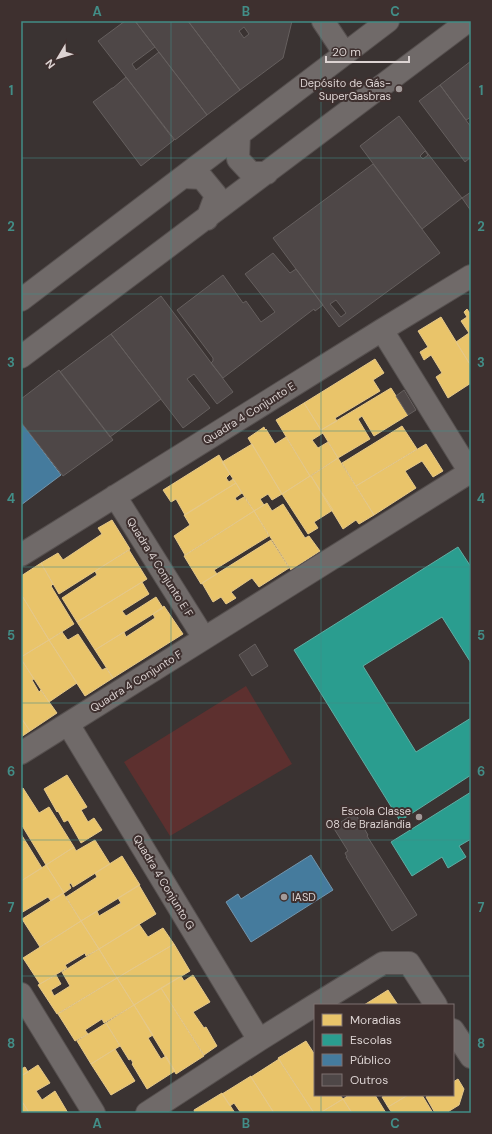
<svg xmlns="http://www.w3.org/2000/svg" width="492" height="1134" font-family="'DM Sans',sans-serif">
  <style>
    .green { fill: #5d302f }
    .homes { fill: #e9c46a; stroke: #e5c889 }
    .schools { fill: #2a9d8f; stroke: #5fada3 }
    .public { fill: #457b9d; stroke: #7295ad }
    .building { fill: #4e4747; stroke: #655f5e; fill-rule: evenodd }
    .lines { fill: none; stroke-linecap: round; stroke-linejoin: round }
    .minor-casing { stroke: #56504f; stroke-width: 24 }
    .minor { stroke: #706a69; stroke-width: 22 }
    .grid { fill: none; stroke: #428d87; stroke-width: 1; stroke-opacity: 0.55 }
    .poi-dot { fill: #a39b9a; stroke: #3e302f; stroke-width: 1.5 }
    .labels { text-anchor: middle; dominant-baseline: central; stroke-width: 4; stroke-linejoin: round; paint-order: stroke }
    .poi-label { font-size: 11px; fill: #dcd3d2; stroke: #3e302f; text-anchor: end }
    .street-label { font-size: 11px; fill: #dcd3d2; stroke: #3e302f }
    .neatline { fill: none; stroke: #428d87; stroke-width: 1.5 }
    .grid-label { font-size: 13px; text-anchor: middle; font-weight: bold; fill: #428d87 }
  </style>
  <rect width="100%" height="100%" fill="#3a3332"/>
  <path class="green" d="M246,686l46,78 -122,72 -46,-74z"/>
  <path class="homes" d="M467,309l4,6v51l-15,-24 13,-9 -8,-12 6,-4 -3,-5z
    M441,317l30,49v17l-23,15 -12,-21 6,-4 -11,-18 -7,5 -4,-8 8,-5 -10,-16z
    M375,359l9,14 -11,7 7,11 -45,27 2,3 -16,9 -17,-27z
    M391,388l17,27 -34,21 -12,-20 -4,3 12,20 -32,19 -17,-28z
    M304,403l19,30 -11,7 6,8 10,-6 10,16 -28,18 -34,-56z
    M402,426l15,23 -61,37 -14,-23z
    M264,427l1,3 1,-1 9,15 11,-7 24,39 -28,18 -34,-56z
    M252,444l30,50 -10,6 -4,-6 -8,5 4,6 -10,6 -32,-49z
    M426,444l17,27 -10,6 -11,-16 -17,10 11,17 -42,27 -18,-29z
    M219,455l11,19 -4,4 3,4 4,-3 3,4 -51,32 -9,-16 -5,3 -8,-12z
    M338,458l36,57 -15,9 -3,-4 -13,9 -32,-53z
    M310,476h1l22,34 -19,12 4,6 -10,6 -26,-40z
    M236,483l6,10 -7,5 2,3 7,-4 10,14 -69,44 -11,-19 16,-11 -6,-10z
    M267,503l5,8 11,-7 22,34 4,-2 11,15 -29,19 -37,-59z
    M254,511l15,25 -55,34 3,4 -16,10 -17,-28z
    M112,520l18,29 -71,45 -18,-31 17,-10 5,7 39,-26 -4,-6z
    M271,540l18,28 -30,19 -7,-9 -21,14 5,6 -10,6 -5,-7 -8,5 -11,-19z
    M129,550l18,29 -70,43 -15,-24 35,-23 -2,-4z
    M41,563l12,21 -2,2 23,38 -25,16 -28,-46v-18z
    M142,582l7,12 -27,17 4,5 30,-19 7,11 -68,42 -18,-28z
    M21,594l28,46 -28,17z
    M164,606l19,28 -70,44 -18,-28 29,-18 2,5 29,-19 -2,-4z
    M62,632l5,7 1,1 10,-6 24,36 4,-2 7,10 -28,18 -36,-56z
    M49,640l28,43 -28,19 -28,-43v-2z
    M21,659l13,20 -2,1 7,12 2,-2 1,2 15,21 -27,18 -9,-13z
    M22,719l8,12 -9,6v-17z
    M67,775l20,32 -6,3 7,12 6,-4 8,12 -21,13 -13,-23 -4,2 -6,-11 -1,1 -13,-23z
    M23,788l16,25 10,-6 25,40 -28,18 -25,-41v-35z
    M21,834l21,34 -21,13z
    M95,840l15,24 -37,23 -2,-4 -2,1 2,4 -7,5 -18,-28 28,-18 2,4z
    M122,856l18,29 -59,36 -15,-24 31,-20 -2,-4z
    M46,865l18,28 -13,8 -3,-4 -27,16v-32z
    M139,885l17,29 -57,35 -18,-28 16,-10 2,5 22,-13 -3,-5z
    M63,893l18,28 -41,26 -18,-28z
    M81,921l18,28 -13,7 -1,-3 -20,12 2,3 -27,16 -17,-26z
    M139,924l9,13 15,-9 11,16 -57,34 -18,-29z
    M174,944l16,27 -56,34 -17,-27z
    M99,949l18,29 -60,36 -19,-29 18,-10 5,9 -10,6 3,6 16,-10 -8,-14z
    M193,975l17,27 -17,10 11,16 2,-1 11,19 -13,9 -43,-67 20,-12 3,5z
    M117,978l17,27 -30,18 -2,-4 -17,11 3,4 -13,7 -17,-27z
    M161,988l43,68 -28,18 -42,-69z
    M388,990l10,15h-34z
    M134,1005l19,30 -5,3 13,21 5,-3 9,15 -28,18 -15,-25 1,-1 -2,-4 -2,1 -23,-37z
    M106,1023l14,23 -29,18 -14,-23z
    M306,1041l9,14v40h25l3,4 -23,14h-6l-36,-55z
    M115,1049l20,32 -24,14 -20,-31z
    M279,1059l4,7 31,47h-40l-23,-36z
    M38,1065l12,18 -14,8 6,9 13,-9 13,22h-39l-8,-13v-24z
    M25,1067l3,5 -7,4v-7z
    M251,1076v1l23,36h-33l-7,-10 -4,3 -8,-12z
    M458,1079l6,10 -5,16 -13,8h-11l-9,-16 3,-2h24v-13z
    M222,1093l13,20h-40l-1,-3z
    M349,1095h26l11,18h-34l-9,-14z
    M386,1095h22l-20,12 -6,-10z
    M408,1095h14l11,18h-41l-4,-6z
    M343,1099l9,14h-32z
    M21,1100l6,9 2,4h-8z"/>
  <path class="schools" d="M458,547l13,20v96l-29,-46 -79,49 53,86 55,-34v57l-71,46 -106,-171z
    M471,792v47l-12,7 7,11 -18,11 -6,-11 -30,19 -21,-34z"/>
  <path class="public" d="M21,422l40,53 -40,30z
    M311,855l22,35 -82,52 -25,-40 12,-8 3,5z"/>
  <path class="building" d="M125,21h10l20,26 -23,17 4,6 23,-18 48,63 -32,25 -77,-99z
    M135,21h53l52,69 -33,25z
    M188,21h104l-9,37 -43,32zM244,27l5,7 -5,4 -5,-7z
    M471,61v56l-5,3 -26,-35z
    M126,77l48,63 -33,26 -48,-64 19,-14h1z
    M440,85l31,42v30l-6,5 -46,-61z
    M399,116l63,82 -40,31 -62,-83zM425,151l3,4 -5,4 -3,-3z
    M373,164l67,89 -101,74 -66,-89zM336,300l10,13 -5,4 -11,-13z
    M471,192v19l-9,-13z
    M273,253l17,20 6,-4 27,36 -8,6 -1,-2 -91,69 -12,-15 2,-2v-3l-36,-48 46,-35 20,28 3,-2 15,21 14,-10 -30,-38z
    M161,296l72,96 -16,12 -23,-30 -7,5 23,29 -27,20 -72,-94z
    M111,334l50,65 -51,38 -50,-65z
    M59,370l54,70 -50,36 -42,-54v-23z
    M404,390l12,20 -8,5 -12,-19z
    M255,644l13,22 -16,10 -13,-21z
    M355,813l13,22 -1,1 50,79 -25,16 -46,-74h1l-2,-4 3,-2 -15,-24z"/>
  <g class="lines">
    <defs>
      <path id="minor" d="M323,21l22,33
        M239,134l-1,25 13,14h16
        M183,177l19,1 14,17 -9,24
        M21,300l367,-279
        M382,330l89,144
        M21,357l447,-336
        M115,496l89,142
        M21,555l361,-225 89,-54
        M68,724l191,316
        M21,753l449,-281
        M21,994l73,119
        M315,1005l68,-42h26l27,42
        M453,1030l18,27
        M147,1113l112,-73 56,-35"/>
    </defs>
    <use href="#minor" class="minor-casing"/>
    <use href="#minor" class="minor"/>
  </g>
  <path class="grid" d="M171,21v1092M321,21v984M21,158h450M21,294h450M21,431h450M21,567h450M21,703h450M21,840h450M21,976h450M321,1095v18"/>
  <g class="poi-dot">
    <circle cx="399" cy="89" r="4"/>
    <circle cx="419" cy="817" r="4"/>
    <circle cx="284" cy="897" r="4"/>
  </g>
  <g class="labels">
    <g class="poi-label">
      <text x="391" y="83">Depósito de Gás-<tspan x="391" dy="13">SuperGasbras</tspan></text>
      <text x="411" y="811">Escola Classe<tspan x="411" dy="13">08 de Brazlândia</tspan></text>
      <text x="292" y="897" text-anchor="start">IASD</text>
    </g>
    <g class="street-label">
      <text transform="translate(249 413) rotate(-32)">Quadra 4 Conjunto E</text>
      <text transform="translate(160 567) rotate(58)">Quadra 4 Conjunto E F</text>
      <text transform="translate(136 681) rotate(-32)">Quadra 4 Conjunto F</text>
      <text transform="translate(164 882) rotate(59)">Quadra 4 Conjunto G</text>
    </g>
  </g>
  <rect width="492" height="1134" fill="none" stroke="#3e302f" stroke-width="44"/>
  <rect x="314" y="1004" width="140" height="92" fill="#3e302f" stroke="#7d7170"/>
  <rect x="322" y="1014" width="20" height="12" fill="#e9c46a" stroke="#7d7170"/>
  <text x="350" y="1024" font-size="12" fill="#dcd3d2">Moradias</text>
  <rect x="322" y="1034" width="20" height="12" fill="#2a9d8f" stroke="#7d7170"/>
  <text x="350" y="1044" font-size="12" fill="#dcd3d2">Escolas</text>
  <rect x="322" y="1054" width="20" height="12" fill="#457b9d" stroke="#7d7170"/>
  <text x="350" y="1064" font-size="12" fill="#dcd3d2">Público</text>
  <rect x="322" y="1074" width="20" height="12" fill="#4e4747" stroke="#7d7170"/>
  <text x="350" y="1084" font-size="12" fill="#dcd3d2">Outros</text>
  <g transform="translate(58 58) rotate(232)" stroke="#3e302f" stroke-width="3" paint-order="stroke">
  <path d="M0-3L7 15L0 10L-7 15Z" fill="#dcd3d2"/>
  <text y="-6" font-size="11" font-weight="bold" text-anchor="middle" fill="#dcd3d2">N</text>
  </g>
  <path d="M326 56v6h83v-6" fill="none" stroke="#dcd3d2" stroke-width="2"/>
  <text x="332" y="56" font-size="12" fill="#dcd3d2" stroke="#3e302f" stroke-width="3" paint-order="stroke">20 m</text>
  <rect x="22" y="22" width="448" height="1090" class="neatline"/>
  <g class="grid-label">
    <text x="97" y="16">A</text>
    <text x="246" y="16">B</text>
    <text x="395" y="16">C</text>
    <text x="11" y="95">1</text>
    <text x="481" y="95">1</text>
    <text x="11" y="231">2</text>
    <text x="481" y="231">2</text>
    <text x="11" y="367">3</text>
    <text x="481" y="367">3</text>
    <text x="11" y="503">4</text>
    <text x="481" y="503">4</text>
    <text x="11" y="640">5</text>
    <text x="481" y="640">5</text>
    <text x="11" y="776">6</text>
    <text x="481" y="776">6</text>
    <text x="11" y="912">7</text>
    <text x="481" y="912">7</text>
    <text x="11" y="1048">8</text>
    <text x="481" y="1048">8</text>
    <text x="97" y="1128">A</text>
    <text x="246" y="1128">B</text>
    <text x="395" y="1128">C</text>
  </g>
</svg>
